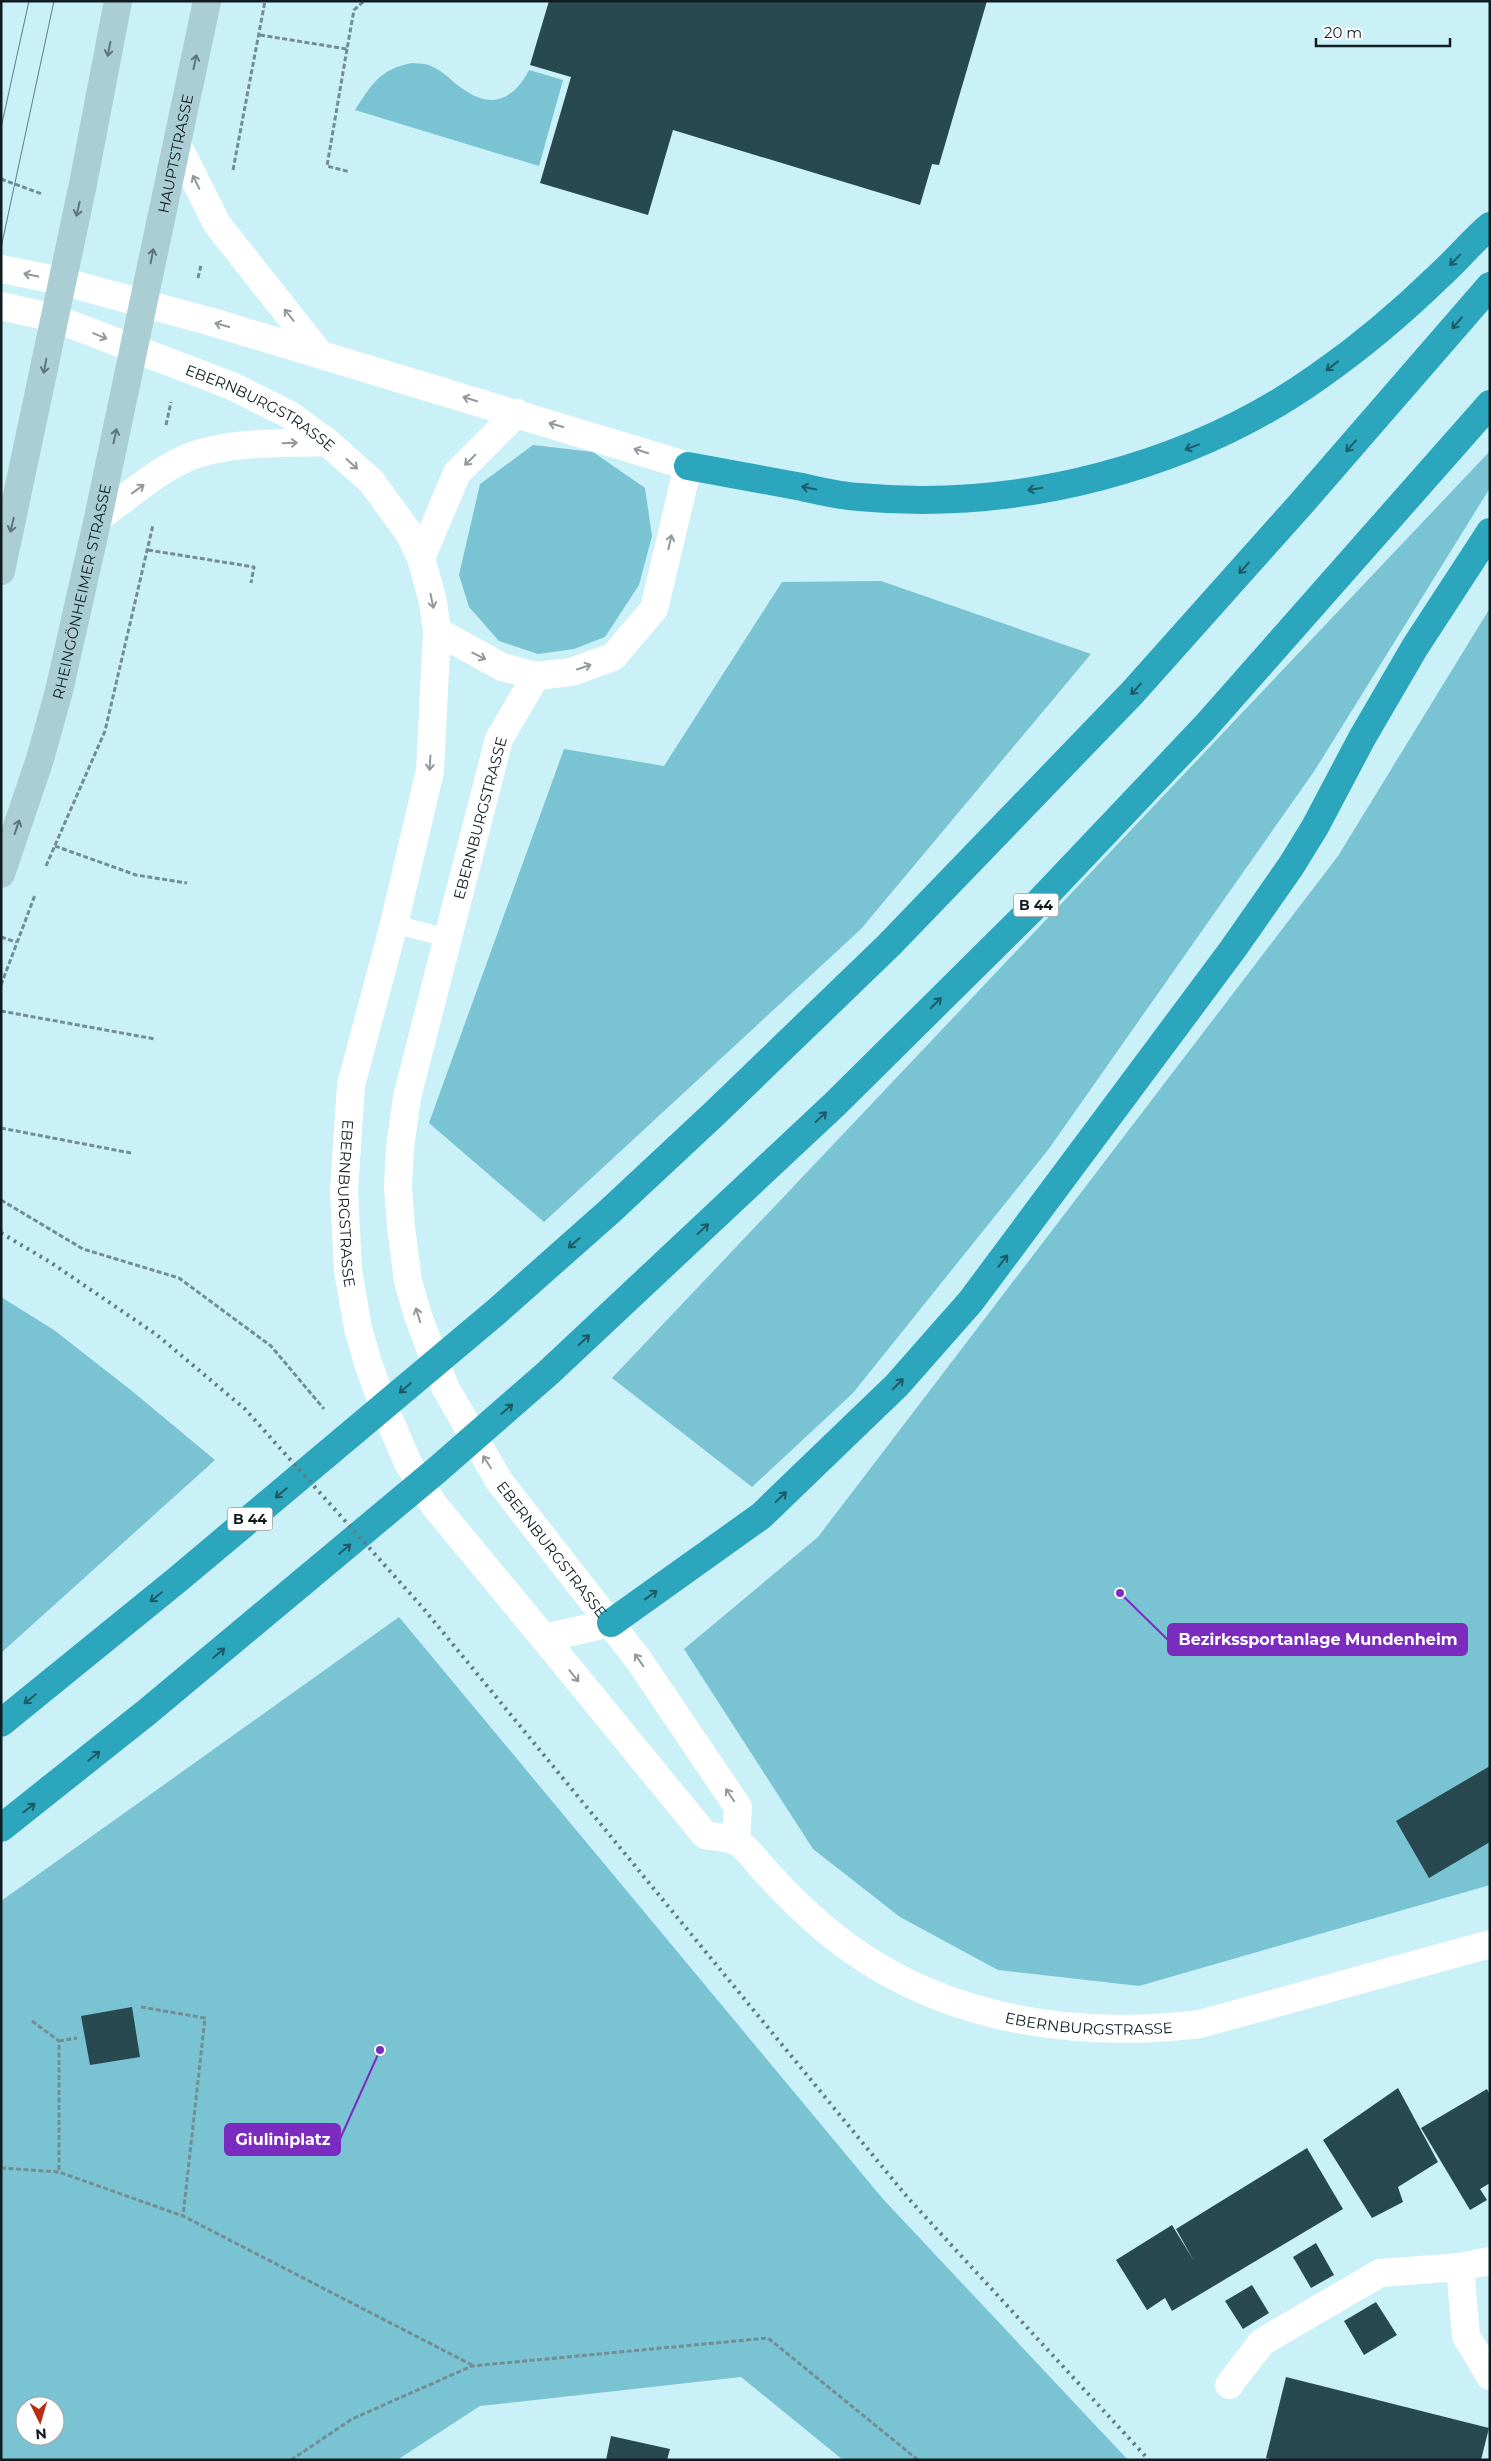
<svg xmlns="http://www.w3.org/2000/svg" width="1491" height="2461" font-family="Montserrat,sans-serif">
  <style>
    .green { fill: #7ac3d3; fill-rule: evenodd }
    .building { fill: #284950 }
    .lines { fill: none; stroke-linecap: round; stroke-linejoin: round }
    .path { stroke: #728d93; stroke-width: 3; stroke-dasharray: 5 2.5; stroke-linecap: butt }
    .lane { stroke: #fff; stroke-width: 18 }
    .street { stroke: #fff; stroke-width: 28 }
    .secondary { stroke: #abcdd4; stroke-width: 28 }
    .highway { stroke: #2ca6bc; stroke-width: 28 }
    .tram { stroke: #637c81; stroke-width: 1 }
    .rail { stroke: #637c81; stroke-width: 4; stroke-dasharray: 2.5 5; stroke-linecap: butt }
    .oneway { stroke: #5d757a }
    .oneway2 { stroke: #93999b }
    .oneway3 { stroke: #1c5b66 }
    .labels { text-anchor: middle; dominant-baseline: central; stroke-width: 5; stroke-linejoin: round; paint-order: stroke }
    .shield { fill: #fff; stroke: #576163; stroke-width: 1 }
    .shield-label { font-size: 14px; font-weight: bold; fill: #0f1d20 }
    .street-label { font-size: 15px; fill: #0f1d20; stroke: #fff }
    .leader { fill: none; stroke: #7b2cbf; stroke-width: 2 }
    .callout-dot { fill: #7b2cbf; stroke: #fff; stroke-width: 2 }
    .callout { fill: #7b2cbf; stroke: #7b2cbf; stroke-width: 2 }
    .callout-label { font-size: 16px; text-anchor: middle; font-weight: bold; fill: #fff }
  </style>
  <rect width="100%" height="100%" fill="#caf0f8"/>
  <path class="green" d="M412,63c6,1 14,0 19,3 13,5 21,16 32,23 29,21 51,10 66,-19l34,10 -24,86 -184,-56c17,-26 25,-41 57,-47z
    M533,445l60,7 52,36 7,48 -13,49 -34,52 -31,12 -36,5 -39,-13 -30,-34 -10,-32 21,-91z
    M1490,451v37l-175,282 -267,380 -195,243 -101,94 -140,-109z
    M881,581l210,73 -230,275 -317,293 -115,-99 135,-374 100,17 118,-184z
    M1490,608v1277l-351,101 -141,-16 -98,-53 -87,-68 -129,-200 134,-112 520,-681z
    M1,1297l53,33 78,61 83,69 -214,193z
    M399,1617l484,582 245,261h-285l-102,-83 -261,29 -83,54h-396v-559zM25,2406h30v30h-30z"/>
  <path class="building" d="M549,1h438l-48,164 -7,-1 -12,41 -247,-75 -25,85 -108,-32 31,-106 -41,-12z
    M1490,1766v76l-61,36 -33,-57z
    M132,2007l8,50 -50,8 -9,-49z
    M1398,2088l40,74 -40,25 5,15 -31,16 -49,-78z
    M1487,2089l3,6v88l-10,6 7,11 -17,10 -49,-82z
    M1307,2148l36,61 -171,102 -7,-13 -18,12 -31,-50 56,-35 22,36 -18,-32z
    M1316,2243l18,32 -23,13 -18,-31z
    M1252,2285l17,28 -26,16 -18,-28z
    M1376,2302l21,33 -33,20 -20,-34z
    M1286,2377l203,51 -8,32h-207l-8,-2z
    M611,2436l59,13 -3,11h-61z"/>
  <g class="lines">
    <path class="path" d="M260,35l87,14 7,-39 10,-9
      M347,49l-20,117 23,6
      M233,170l32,-169
      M1,179l41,15
      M198,278l3,-13
      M166,425l5,-23
      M148,550l106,17 -3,16
      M55,846l81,29 51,8
      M46,866l59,-135 48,-206
      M1,937l15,5
      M1,985l34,-90
      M1,1011l154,28
      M1,1128l130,25
      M1,1200l82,49 96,29 92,68 53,63
      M141,2007l64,11 -22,198
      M32,2021l27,20v131
      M59,2041l18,-3
      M1,2168l58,4 124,44 289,149
      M291,2460l61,-41 120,-53 296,-28 150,122"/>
    <path class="lane" d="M394,924l53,14"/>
    <g class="street">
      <path d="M177,144l40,80 102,129"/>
      <path d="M1,269l60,12 151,41 476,144 -34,143 -41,48 -42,15 -35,4 -34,-9 -65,-36"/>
      <path id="s1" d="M1,306l53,12 178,68 58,29 37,27 44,39 38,52 12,25 12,44 4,29 -7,140 -36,153 -43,161 -7,106 4,79 10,58 10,35 15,42 25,58 26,42 110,133 67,-15"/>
      <path d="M98,518c30,-21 61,-50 96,-63 42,-14 89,-11 133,-13"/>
      <path d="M421,558l36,-85 60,-60"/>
      <path id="s2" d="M536,676l-37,63 -92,358 -7,51 -2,39 3,40 7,54 10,35 27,71 54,94 139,178 100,148 -2,34"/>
      <path id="s3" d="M544,1638l161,197c9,2 21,2 30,6 9,3 26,26 34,34 18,20 37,38 57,55 105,88 242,110 374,94l290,-80"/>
      <path d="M1460,2267l6,69 24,40"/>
      <path d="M1229,2385l33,-43 118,-69 80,-6 30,-6"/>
    </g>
    <g class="secondary">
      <path d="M1,571l82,-387 35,-183"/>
      <path id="s4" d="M1,874l39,-115 19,-68 39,-173 109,-517"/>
    </g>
    <path class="highway" d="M688,466c38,7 76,14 114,21 18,4 38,9 57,10 158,15 331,-29 460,-121 43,-30 83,-64 120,-100 18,-16 33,-35 51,-50
      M611,1623l150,-107 136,-131 74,-84 262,-352 58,-83 24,-39 47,-89 53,-91 75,-115
      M1,1723l176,-143 319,-268 114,-101 105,-98 174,-168 244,-253 167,-187 190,-219
      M1,1828l146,-116 290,-242 111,-97 287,-269 207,-205 163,-172 285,-323"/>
    <path class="tram" d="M1,128l28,-127
      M1,248l53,-247"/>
    <path class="rail" d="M1,1233l49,29 107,73 88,74 178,199 485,590 241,262"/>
  </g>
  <defs><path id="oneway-shaft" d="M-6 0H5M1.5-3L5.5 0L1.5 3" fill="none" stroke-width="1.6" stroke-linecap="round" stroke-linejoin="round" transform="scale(1.25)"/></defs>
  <g class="oneway">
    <use href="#oneway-shaft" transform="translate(109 49) rotate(101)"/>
    <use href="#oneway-shaft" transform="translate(195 62) rotate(-78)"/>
    <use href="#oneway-shaft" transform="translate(78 209) rotate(103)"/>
    <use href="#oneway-shaft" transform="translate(152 256) rotate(-79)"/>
    <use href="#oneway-shaft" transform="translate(45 366) rotate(101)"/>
    <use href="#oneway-shaft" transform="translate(115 436) rotate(-78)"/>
    <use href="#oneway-shaft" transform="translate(12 525) rotate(103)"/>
    <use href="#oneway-shaft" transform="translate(17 827) rotate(-71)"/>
  </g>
  <g class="oneway2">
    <use href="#oneway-shaft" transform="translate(196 182) rotate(-116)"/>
    <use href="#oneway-shaft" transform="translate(31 275) rotate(-168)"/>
    <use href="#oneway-shaft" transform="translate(289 315) rotate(-129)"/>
    <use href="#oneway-shaft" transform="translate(222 325) rotate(-164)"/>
    <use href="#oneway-shaft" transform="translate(100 336) rotate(22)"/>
    <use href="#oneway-shaft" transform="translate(470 399) rotate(-163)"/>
    <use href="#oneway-shaft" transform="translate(556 425) rotate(-164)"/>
    <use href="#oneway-shaft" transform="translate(290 443) rotate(-2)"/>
    <use href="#oneway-shaft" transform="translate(641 451) rotate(-162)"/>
    <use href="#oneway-shaft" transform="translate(470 460) rotate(135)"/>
    <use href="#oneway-shaft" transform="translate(352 464) rotate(42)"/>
    <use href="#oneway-shaft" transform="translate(138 489) rotate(-36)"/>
    <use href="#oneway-shaft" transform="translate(670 542) rotate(-77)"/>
    <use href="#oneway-shaft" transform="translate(432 601) rotate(78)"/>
    <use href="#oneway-shaft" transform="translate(479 656) rotate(27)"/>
    <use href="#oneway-shaft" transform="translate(584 667) rotate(-19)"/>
    <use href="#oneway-shaft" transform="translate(430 763) rotate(93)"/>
    <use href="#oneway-shaft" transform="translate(418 1315) rotate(-107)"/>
    <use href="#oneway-shaft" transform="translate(487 1462) rotate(-123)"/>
    <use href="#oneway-shaft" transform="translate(639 1660) rotate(-125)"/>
    <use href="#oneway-shaft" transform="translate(574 1676) rotate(51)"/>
    <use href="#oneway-shaft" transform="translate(730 1795) rotate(-124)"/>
  </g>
  <g class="oneway3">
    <use href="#oneway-shaft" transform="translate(1455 260) rotate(134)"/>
    <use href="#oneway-shaft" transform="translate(1457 323) rotate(131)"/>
    <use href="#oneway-shaft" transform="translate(1332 366) rotate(142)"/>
    <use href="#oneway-shaft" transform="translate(1351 446) rotate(131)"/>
    <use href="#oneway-shaft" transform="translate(1192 447) rotate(159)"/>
    <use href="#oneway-shaft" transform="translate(809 488) rotate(-169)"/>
    <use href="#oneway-shaft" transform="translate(1035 489) rotate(170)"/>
    <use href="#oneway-shaft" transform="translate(1244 568) rotate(132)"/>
    <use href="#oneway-shaft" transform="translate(1136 689) rotate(132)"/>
    <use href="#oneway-shaft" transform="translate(936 1003) rotate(-45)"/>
    <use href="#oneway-shaft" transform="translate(821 1117) rotate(-43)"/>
    <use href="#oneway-shaft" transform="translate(703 1229) rotate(-43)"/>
    <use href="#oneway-shaft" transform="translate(574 1243) rotate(139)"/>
    <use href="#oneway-shaft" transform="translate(1003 1261) rotate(-52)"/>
    <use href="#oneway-shaft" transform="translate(584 1340) rotate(-43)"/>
    <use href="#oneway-shaft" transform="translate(898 1384) rotate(-46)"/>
    <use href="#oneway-shaft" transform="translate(405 1388) rotate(140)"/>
    <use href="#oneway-shaft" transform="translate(507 1409) rotate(-41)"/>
    <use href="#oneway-shaft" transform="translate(281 1493) rotate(140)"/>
    <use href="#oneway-shaft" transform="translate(781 1497) rotate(-43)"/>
    <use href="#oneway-shaft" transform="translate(345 1549) rotate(-40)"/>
    <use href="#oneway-shaft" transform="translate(651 1595) rotate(-36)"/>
    <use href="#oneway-shaft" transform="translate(156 1597) rotate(141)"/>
    <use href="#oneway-shaft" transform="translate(219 1653) rotate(-40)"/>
    <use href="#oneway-shaft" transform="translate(30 1699) rotate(141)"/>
    <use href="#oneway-shaft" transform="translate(94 1756) rotate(-39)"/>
    <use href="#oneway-shaft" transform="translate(29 1808) rotate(-37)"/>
  </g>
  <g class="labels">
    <g class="shield">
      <rect x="1013.5" y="893.5" width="45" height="23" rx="4"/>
      <rect x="227.5" y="1507.5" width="45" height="23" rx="4"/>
    </g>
    <g class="shield-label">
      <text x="1036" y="905">B 44</text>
      <text x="250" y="1519">B 44</text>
    </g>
    <g class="street-label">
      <text stroke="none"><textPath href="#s4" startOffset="742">HAUPTSTRASSE</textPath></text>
      <text stroke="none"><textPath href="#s1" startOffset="280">EBERNBURGSTRASSE</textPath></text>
      <text stroke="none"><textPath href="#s4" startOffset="294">RHEINGÖNHEIMER STRASSE</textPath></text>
      <text transform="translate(480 818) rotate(-75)">EBERNBURGSTRASSE</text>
      <text stroke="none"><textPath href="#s1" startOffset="1164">EBERNBURGSTRASSE</textPath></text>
      <text stroke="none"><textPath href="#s2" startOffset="935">EBERNBURGSTRASSE</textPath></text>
      <text stroke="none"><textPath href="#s3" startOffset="698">EBERNBURGSTRASSE</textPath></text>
    </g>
  </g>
  <path class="leader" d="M1120 1593L1168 1640M380 2050L340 2139"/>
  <g class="callout-dot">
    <circle cx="1120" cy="1593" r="5"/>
    <circle cx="380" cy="2050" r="5"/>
  </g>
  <g class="callout">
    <rect x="1168" y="1624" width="299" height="31" rx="5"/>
    <rect x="225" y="2124" width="115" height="31" rx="5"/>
  </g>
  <g class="callout-label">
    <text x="1318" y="1645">Bezirkssportanlage Mundenheim</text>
    <text x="283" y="2145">Giuliniplatz</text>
  </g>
  <rect width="1491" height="2461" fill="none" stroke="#0f1d20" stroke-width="5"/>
  <g transform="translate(40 2421) rotate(175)"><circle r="24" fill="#ffffff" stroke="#9fa5a6"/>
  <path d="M0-4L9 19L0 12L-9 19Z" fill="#b92e12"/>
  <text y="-8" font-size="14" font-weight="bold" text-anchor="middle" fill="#0f1d20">N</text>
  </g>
  <path d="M1316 38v8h134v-8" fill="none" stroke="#0f1d20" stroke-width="2.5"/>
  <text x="1324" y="38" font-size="15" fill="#0f1d20" stroke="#ffffff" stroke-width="4" paint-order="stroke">20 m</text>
</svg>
